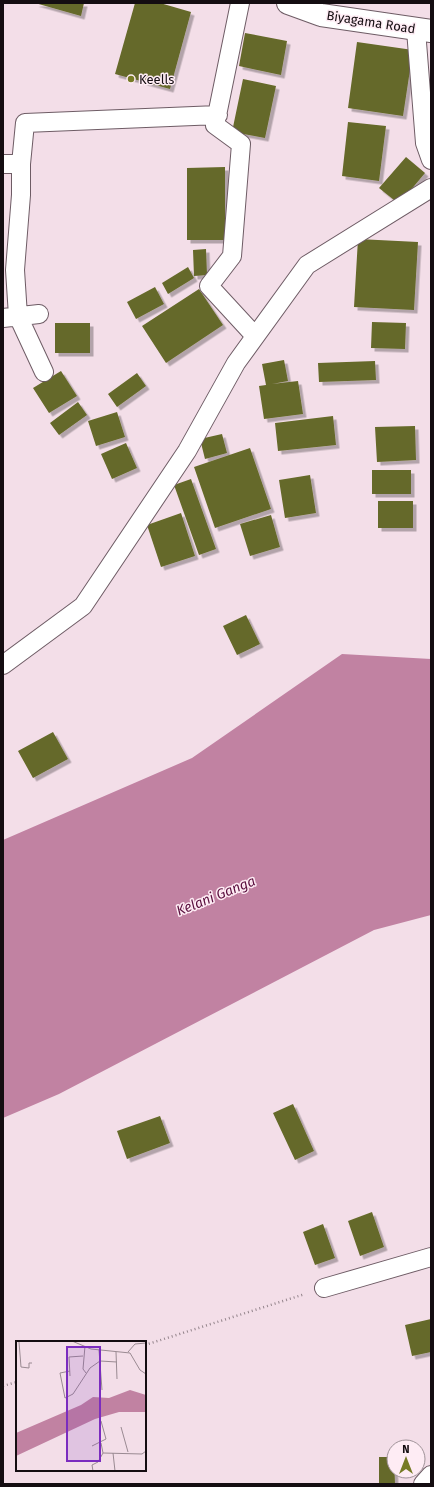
<svg xmlns="http://www.w3.org/2000/svg" width="434" height="1487" font-family="'Fira Sans',sans-serif">
  <style>
    .water { fill: #c182a2 }
    .building { fill: #656929; filter: url(#shadow) }
    .lines { fill: none; stroke-linecap: round; stroke-linejoin: round }
    .minor-casing { stroke: #6e5c65; stroke-width: 20 }
    .primary-casing { stroke: #6e5c65; stroke-width: 24 }
    .path { stroke: #94858c; stroke-width: 2.5; stroke-dasharray: 1 3; stroke-linecap: butt }
    .minor { stroke: #fff; stroke-width: 18 }
    .primary { stroke: #fff; stroke-width: 22 }
    .poi-dot { fill: #767a24; stroke: #feecf4; stroke-width: 1.5 }
    .labels { text-anchor: middle; dominant-baseline: central; stroke-width: 3; stroke-linejoin: round; paint-order: stroke }
    .street-label { font-size: 13px; fill: #140d11; stroke: #feecf4 }
    .poi-label { font-size: 13px; fill: #140d11; stroke: #feecf4; text-anchor: start }
    .water-label { font-size: 14px; font-style: italic; fill: #5a0f3e; stroke: #feecf4 }
    .inset-road { fill: none; stroke: #9a8a92; stroke-width: 1 }
    .view { fill: #7b2cbf; fill-opacity: 0.15; stroke: #7b2cbf; stroke-width: 2 }
    .inset-edge { fill: none; stroke: #140d11; stroke-width: 2 }
  </style>
  <defs>
    <filter id="shadow"><feDropShadow dx="3.5" dy="3.5" stdDeviation="0" flood-color="#0004"/></filter>
  </defs>
  <rect width="100%" height="100%" fill="#f3dee8"/>
  <path class="water" d="M342,654l89,5v256l-57,15 -315,164 -56,24v-278l189,-82z"/>
  <path class="building" d="M35,3h49l-3,13z
    M135,3h25l31,9 -21,77 -55,-15z
    M245,33l42,8 -6,34 -42,-9z
    M357,42l56,8 -10,66 -55,-8z
    M243,79l33,7 -11,52 -33,-6z
    M348,122l38,4 -7,55 -37,-5z
    M406,157l19,16 -26,31 -20,-16z
    M225,167v73h-38v-72z
    M358,239l60,3 -4,68 -60,-3z
    M206,249l1,26 -13,1 -1,-26z
    M188,267l6,11 -26,16 -6,-11z
    M155,287l9,17 -28,15 -9,-17z
    M199,289l24,36 -57,38 -24,-37z
    M372,322l34,1 -1,26 -34,-1z
    M55,323h35v30h-35z
    M284,360l4,21 -16,3 26,-3 5,33 -39,5 -5,-33 7,-1 -4,-21z
    M375,361l1,19 -57,2 -1,-19z
    M61,371l16,25 -28,17 -16,-25z
    M137,373l9,13 -29,21 -9,-13z
    M78,402l9,13 -28,20 -9,-12z
    M117,412l8,25 -29,9 -8,-25z
    M333,416l3,29 -58,6 -3,-28z
    M415,426l1,34 -39,2 -2,-35z
    M222,434l5,19 -22,6 -5,-20z
    M126,443l11,25 -25,11 -11,-25z
    M250,448l21,61 -56,19 -21,-61z
    M372,470h39v24h-39z
    M310,475l6,38 -31,5 -6,-38z
    M191,479l25,70 -17,6 -25,-70z
    M378,501h35v27h-35z
    M181,513l14,43 -34,11 -14,-42z
    M271,515l9,32 -30,9 -10,-32z
    M246,615l14,29 -23,11 -14,-29z
    M53,732l15,27 -35,19 -15,-27z
    M293,1104l21,47 -19,9 -22,-47z
    M160,1116l10,27 -43,16 -10,-28z
    M372,1212l12,35 -24,9 -12,-35z
    M323,1224l12,34 -20,7 -12,-33z
    M431,1319v33l-19,4 -7,-31z
    M379,1457h15l1,27h-16z"/>
  <g class="lines">
    <defs>
      <path id="minor" d="M240,3l-25,122 26,19 -9,112 -23,30 46,50
        M416,30l9,113 6,17
        M3,164h18
        M3,318l36,-4
        M44,372l-26,-56 -3,-46 6,-75v-31l4,-41 193,-8
        M3,665l80,-59 104,-155 49,-88 71,-98 124,-77
        M324,1288l107,-31
        M423,1484l8,-9"/>
      <path id="primary" d="M288,3l33,12 110,16"/>
    </defs>
    <use href="#minor" class="minor-casing"/>
    <use href="#primary" class="primary-casing"/>
    <path class="path" d="M145,1345l160,-51
      M3,1386l14,-4"/>
    <use href="#minor" class="minor"/>
    <use href="#primary" class="primary"/>
  </g>
  <circle class="poi-dot" cx="131" cy="79" r="4"/>
  <g class="labels">
    <g class="street-label">
      <text transform="translate(371 22) rotate(9)">Biyagama Road</text>
    </g>
    <g class="poi-label">
      <text x="139" y="79">Keells</text>
    </g>
    <g class="water-label">
      <text transform="translate(216 896) rotate(-22)">Kelani Ganga</text>
    </g>
  </g>
  <g transform="translate(16 1341)">
    <rect width="130" height="130" fill="#f3dee8"/>
    <path d="M114,49l16,5v17h-27l-24,7 -79,37v-23l65,-28 12,-8 16,1z" fill="#c182a2"/>
    <path class="inset-road" d="M56,0l19,8 39,4 10,17 6,4M3,1l2,25 8,1v-5h3M69,5l-2,23 3,4M83,9l3,40M100,11l1,27M112,11l7,-8 11,-1M54,30l-10,2 5,25 8,-4 17,-26 10,-7 17,1M54,35l-1,-19 14,-1M105,86l7,25M85,102l2,10 39,1 4,-3M76,105l14,-7 -5,-18M97,112l2,18M77,130l-1,-6 6,-3 5,-9"/>
    <path class="view" d="M51,6h33v114h-33z"/>
    <rect width="130" height="130" class="inset-edge"/>
  </g>
  <rect width="434" height="1487" fill="none" stroke="#140d11" stroke-width="8"/>
  <g transform="translate(406 1459)"><circle r="19" fill="#feecf4" stroke="#a09399"/>
  <path d="M0-3L7 15L0 10L-7 15Z" fill="#767a24"/>
  <text y="-6" font-size="11" font-weight="bold" text-anchor="middle" fill="#140d11">N</text>
  </g>
</svg>
